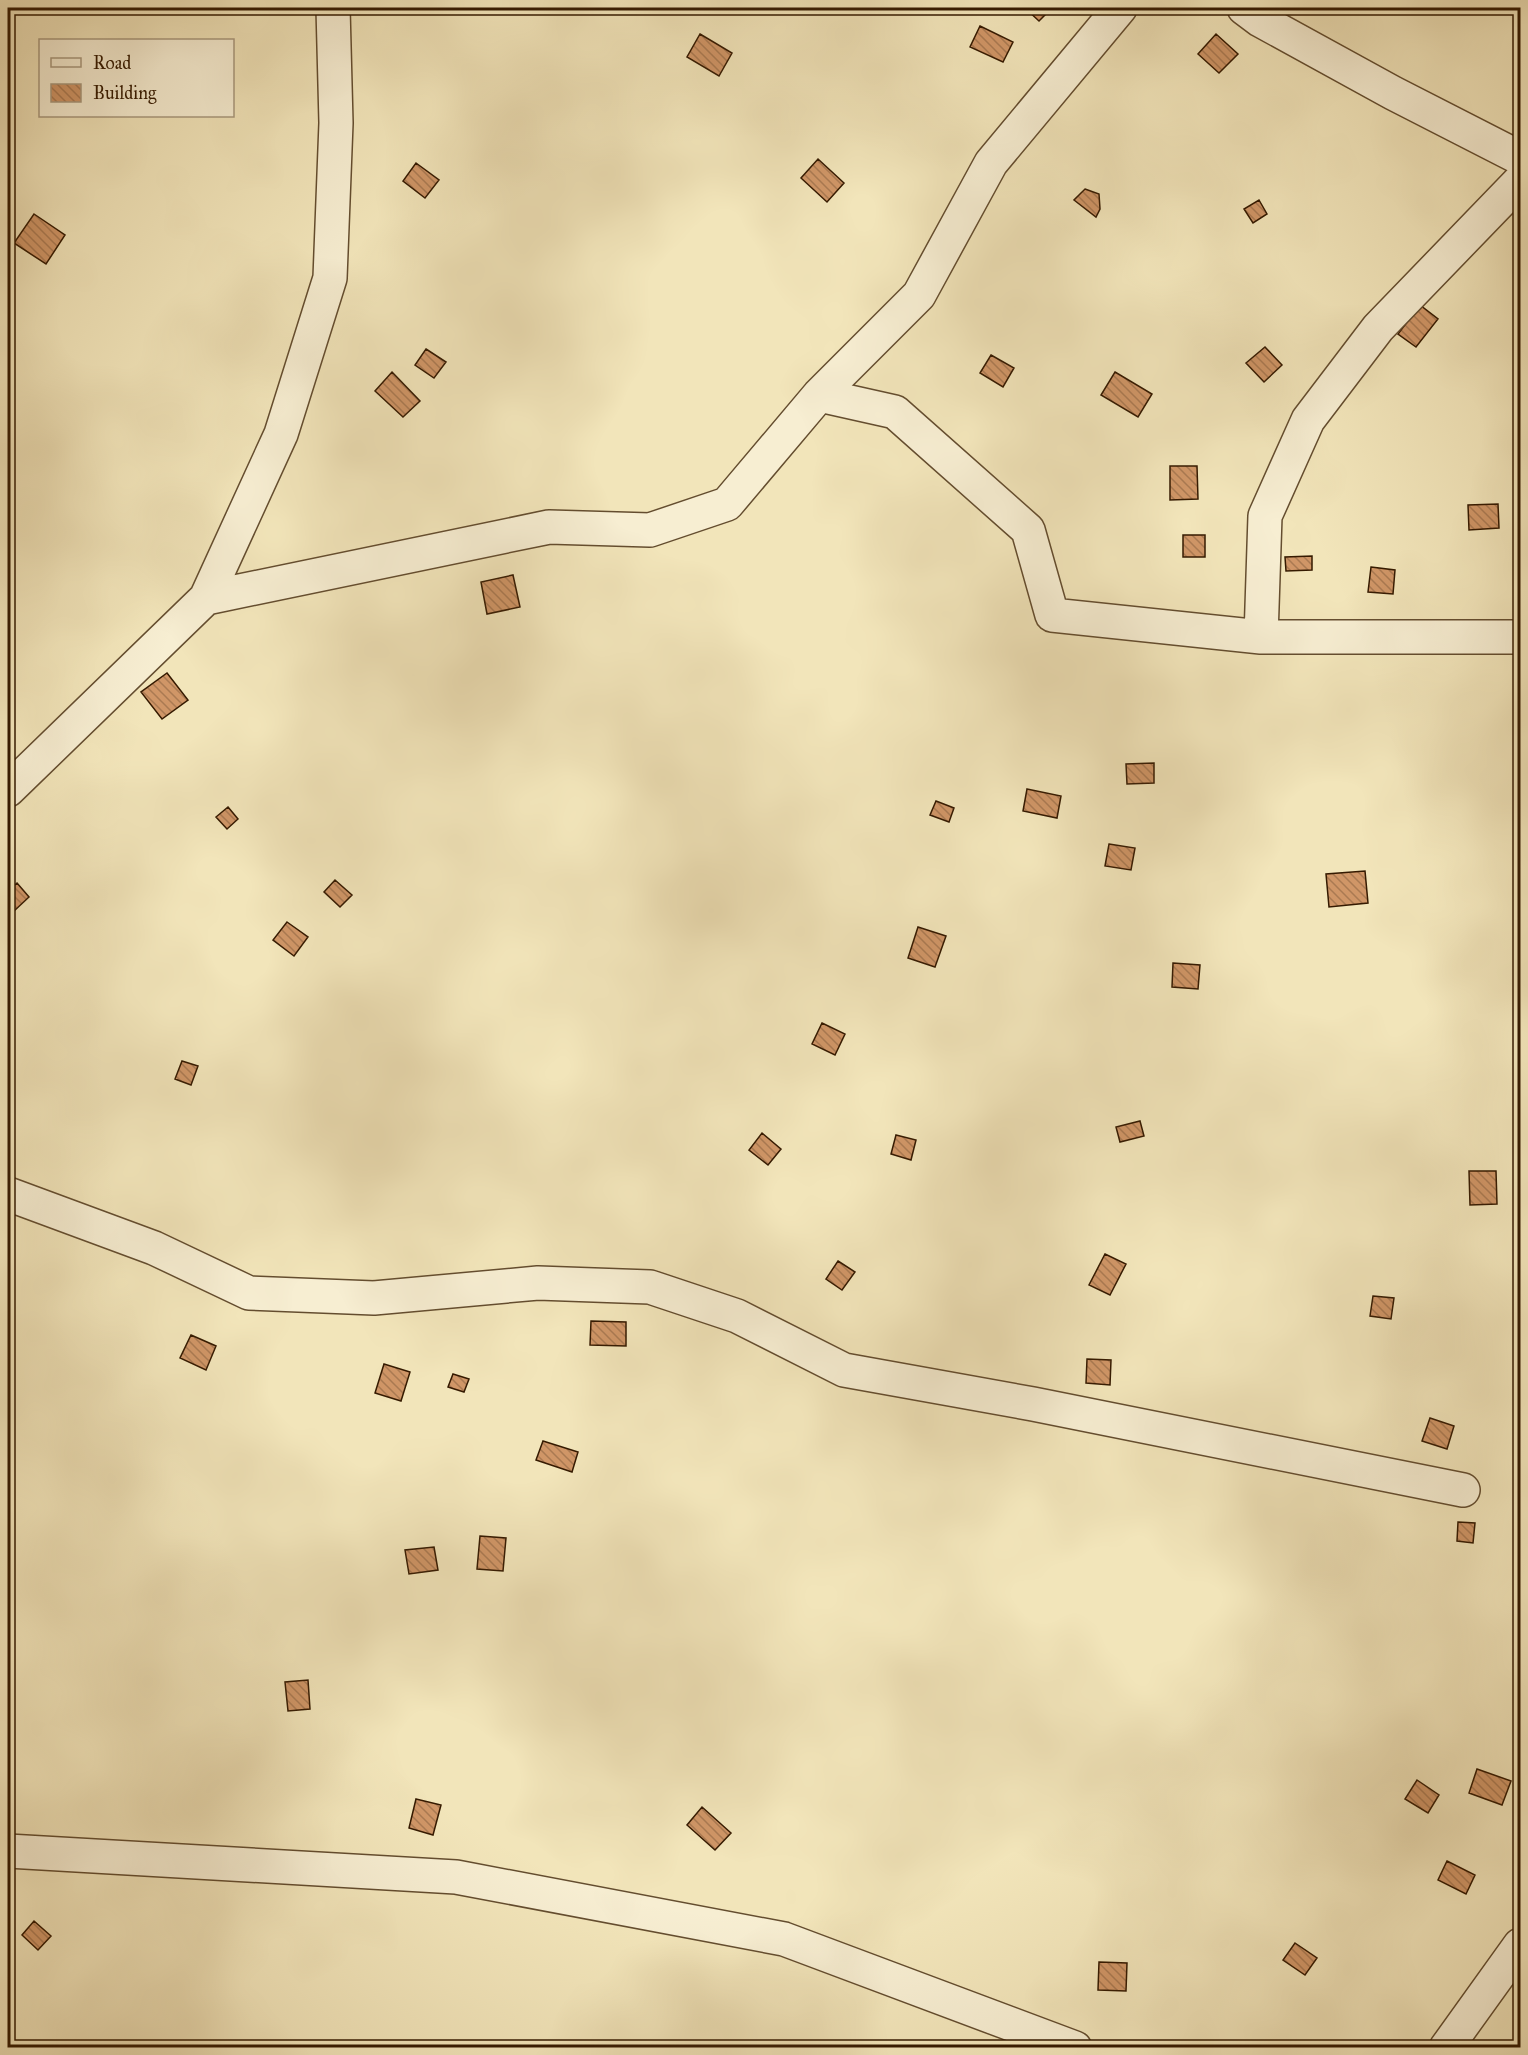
<svg xmlns="http://www.w3.org/2000/svg" width="1528" height="2055" font-family="'IM FELL Great Primer',serif">
  <style>
    .building { fill: url(#building-back-hatch); stroke: #351a01; stroke-width: 1.5 }
    .lines { fill: none; stroke-linecap: round; stroke-linejoin: round }
    .street-casing { stroke: #644d2f; stroke-width: 36 }
    .street { stroke: #f7eed2; stroke-width: 33 }
  </style>
  <defs>
    <pattern id="building-back-hatch" width="6" height="6" patternUnits="userSpaceOnUse" patternTransform="scale(1.5)"><rect width="6" height="6" fill="#d09667"/><path d="M-1 5l2 2M0 0l6 6M5-1l2 2" fill="none" stroke="#aa7a52"/></pattern>
  </defs>
  <rect width="100%" height="100%" fill="#f2e5ba"/>
  <filter id="stains"><feTurbulence type="fractalNoise" baseFrequency=".00333" numOctaves="4"/><feColorMatrix values="0 0 0 0 .2 0 0 0 0 .09 0 0 0 0 .02 0 0 0 .5 -.17"/></filter>
  <radialGradient id="worn" r=".72"><stop offset=".6" stop-color="#630" stop-opacity="0"/><stop offset="1" stop-color="#630" stop-opacity=".3"/></radialGradient>
  <path class="building" d="M1025,8h27l-13,13z
    M1055,8h13l-6,6z
    M980,26l33,16 -10,20 -33,-15z
    M700,34l32,19 -13,23 -32,-19z
    M1216,34l22,20 -19,19 -21,-19z
    M818,159l26,24 -17,19 -26,-24z
    M416,163l23,17 -14,18 -22,-17z
    M1085,189l14,5 1,15 -4,8 -22,-17z
    M1259,200l8,14 -14,9 -9,-14z
    M34,214l31,21 -19,29 -32,-21z
    M1420,305l18,14 -22,28 -18,-13z
    M1265,347l17,18 -18,17 -18,-19z
    M426,349l20,13 -12,16 -19,-13z
    M991,355l23,13 -11,19 -23,-14z
    M392,372l28,29 -17,16 -28,-26z
    M1115,372l37,22 -14,23 -37,-22z
    M1170,466h27l1,33 -28,1z
    M1498,504l1,24 -30,2 -1,-25z
    M1183,535h22v22h-22z
    M1312,556v14l-26,1 -1,-14z
    M1371,567l24,3 -2,24 -25,-2z
    M513,575l7,32 -33,7 -6,-32z
    M167,673l21,27 -26,19 -21,-27z
    M1154,763v20l-27,1 -1,-20z
    M1027,789l34,7 -4,22 -34,-7z
    M936,801l18,7 -5,14 -19,-7z
    M228,807l10,12 -11,10 -11,-12z
    M1109,844l26,4 -4,22 -26,-4z
    M1365,871l3,32 -39,4 -3,-33z
    M335,880l17,15 -12,12 -16,-15z
    M17,883l12,14 -16,15 -5,-6v-15z
    M287,922l21,15 -14,19 -21,-16z
    M918,927l28,9 -11,31 -27,-9z
    M1173,963l27,2 -2,24 -26,-2z
    M822,1023l23,11 -10,21 -23,-11z
    M182,1061l16,5 -7,19 -16,-6z
    M1140,1121l4,15 -24,6 -4,-15z
    M762,1133l19,16 -13,16 -19,-15z
    M896,1135l20,5 -5,20 -20,-6z
    M1469,1171h27l1,33 -27,1z
    M1105,1254l21,10 -16,31 -21,-10z
    M838,1261l17,11 -13,18 -16,-11z
    M1373,1296l21,2 -3,21 -21,-3z
    M591,1321l35,1v24l-36,-1z
    M191,1335l25,11 -10,24 -26,-12z
    M1087,1359l24,1 -1,25 -24,-2z
    M384,1364l26,8 -9,29 -26,-8z
    M453,1374l16,5 -5,13 -16,-5z
    M1430,1418l24,8 -7,23 -25,-8z
    M543,1441l35,11 -6,20 -36,-12z
    M1458,1522l17,1 -2,20 -16,-2z
    M480,1536l26,2 -3,33 -26,-2z
    M434,1547l4,23 -29,4 -4,-24z
    M308,1680l2,29 -22,2 -3,-29z
    M1477,1769l34,12 -9,24 -33,-12z
    M1417,1780l22,15 -11,18 -23,-14z
    M416,1799l25,6 -8,30 -24,-7z
    M702,1807l29,26 -16,17 -28,-25z
    M1447,1861l28,14 -9,19 -28,-14z
    M34,1921l17,15 -13,14 -16,-15z
    M1295,1943l22,15 -12,17 -22,-15z
    M1099,1962l28,1 -1,28 -28,-1z"/>
  <g class="lines">
    <defs>
      <path id="street" d="M1244,8l16,12 133,73 127,65
        M819,395l76,17 133,118 24,85 209,22h259
        M206,598l75,-164 49,-156 6,-155 -3,-115
        M1261,637l4,-121 43,-96 70,-92 142,-147
        M8,790l198,-192 343,-71 101,3 77,-26 92,-109 100,-100 72,-132 129,-155
        M8,1194l146,54 95,45 125,5 164,-15 112,4 87,29 107,54 189,34 430,86
        M8,1851l448,26 328,62 291,109
        M1446,2048l74,-103"/>
    </defs>
    <use href="#street" class="street-casing"/>
    <use href="#street" class="street"/>
  </g>
  <rect width="1528" height="2055" fill="none" stroke="#f2e5ba" stroke-width="30"/>
  <rect x="9" y="9" width="1510" height="2037" fill="none" stroke="#351a01" stroke-width="3"/>
  <rect x="15" y="15" width="1498" height="2025" fill="none" stroke="#351a01" stroke-width="1.5"/>
  <rect x="39" y="39" width="195" height="78" fill="#f7eed2" stroke="#a9997e" stroke-width="1.5"/>
  <rect x="51" y="58" width="30" height="9" fill="#f7eed2" stroke="#a9997e" stroke-width="1.5"/>
  <text x="93" y="69" font-size="18" fill="#351a01">Road</text>
  <rect x="51" y="84" width="30" height="18" fill="url(#building-back-hatch)" stroke="#a9997e" stroke-width="1.5"/>
  <text x="93" y="99" font-size="18" fill="#351a01">Building</text>
  <rect width="100%" height="100%" filter="url(#stains)"/>
  <rect width="100%" height="100%" fill="url(#worn)"/>
</svg>
